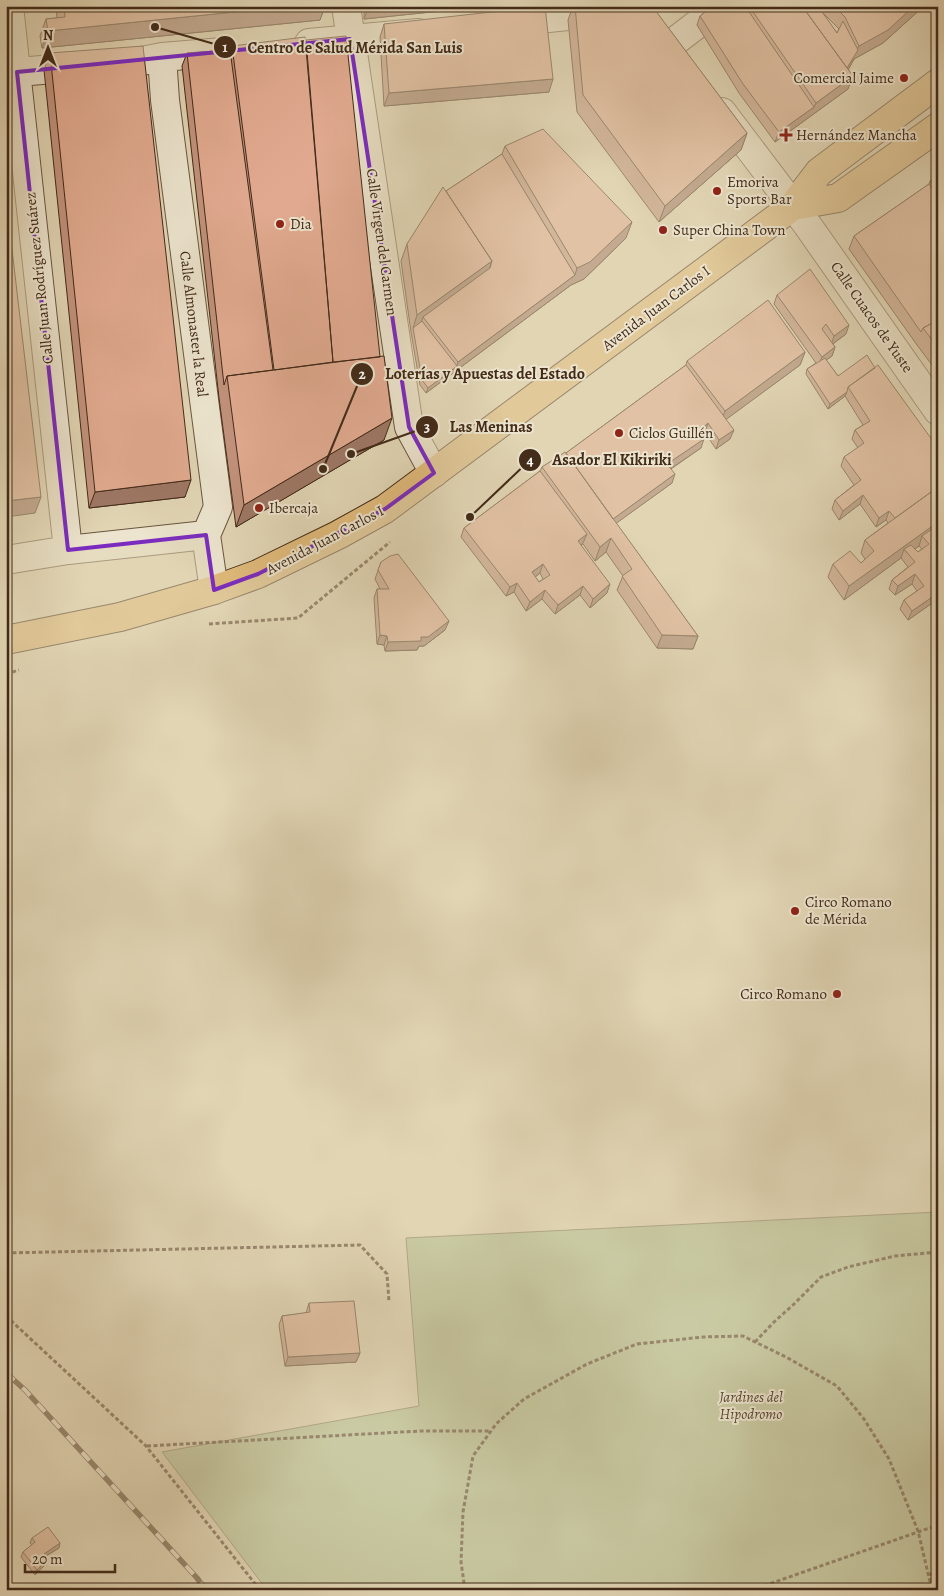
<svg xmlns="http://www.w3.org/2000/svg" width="944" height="1596" font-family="Alegreya,serif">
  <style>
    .green { fill: #adbe91; stroke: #787455 }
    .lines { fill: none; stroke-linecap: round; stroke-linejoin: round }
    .minor-casing { stroke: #6a5640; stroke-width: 30 }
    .major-casing { stroke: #422b19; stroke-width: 30 }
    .path { stroke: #422b19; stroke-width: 3; stroke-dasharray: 4 2.5; stroke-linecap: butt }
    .minor { stroke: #ece4ce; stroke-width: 28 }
    .major { stroke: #e0ba7a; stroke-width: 28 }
    .rail-casing { stroke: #422b19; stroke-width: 5.5 }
    .rail { stroke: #ece4ce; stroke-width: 4; stroke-dasharray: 11; stroke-linecap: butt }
    .wall { fill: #c2927c; stroke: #422b19; fill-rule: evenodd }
    .shaded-wall { fill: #9e7765; stroke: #422b19 }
    .building { fill: #e1aa90; stroke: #422b19; fill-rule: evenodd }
    .marked { fill: none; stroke: #7b2cbf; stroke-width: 4; stroke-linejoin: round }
    .poi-dot { fill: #8f2418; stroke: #ece4ce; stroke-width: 2 }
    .labels { text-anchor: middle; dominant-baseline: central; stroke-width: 4; stroke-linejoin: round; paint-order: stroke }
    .poi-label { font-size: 15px; fill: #422b19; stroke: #ece4ce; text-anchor: start }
    .street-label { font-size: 15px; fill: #422b19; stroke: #ece4ce }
    .park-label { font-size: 15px; font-style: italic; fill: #574831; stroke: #ece4ce }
    .leader { fill: none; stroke: #422b19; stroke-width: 2 }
    .callout-dot { fill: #422b19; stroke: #ece4ce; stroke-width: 2 }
    .mark-label { font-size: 15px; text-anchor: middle; font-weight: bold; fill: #fff }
    .callout-label { font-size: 16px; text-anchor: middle; font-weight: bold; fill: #422b19; stroke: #ece4ce; stroke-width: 4; stroke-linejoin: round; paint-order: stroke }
  </style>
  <rect width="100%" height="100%" fill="#e1d5b4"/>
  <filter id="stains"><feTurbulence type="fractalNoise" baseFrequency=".004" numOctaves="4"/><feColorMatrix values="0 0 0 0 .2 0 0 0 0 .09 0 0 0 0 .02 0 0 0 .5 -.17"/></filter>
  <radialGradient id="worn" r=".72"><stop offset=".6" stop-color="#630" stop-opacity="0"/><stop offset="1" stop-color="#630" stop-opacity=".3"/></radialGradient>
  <path class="green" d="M938,1212v378h-671l-105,-138 257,-46 -13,-168z"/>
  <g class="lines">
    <defs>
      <path id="minor" d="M9,6l59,544
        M346,6l63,421 25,46
        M510,22l96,-10
        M309,43l109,-10
        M670,45l51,-39
        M162,57l3,43 53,407 -12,28 8,55
        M6,73l131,-11 25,-5 61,-5
        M722,112l84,111 132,188
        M6,560l62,-10 138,-15"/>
      <path id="major" d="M793,206l45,-8 100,-71
        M6,640l114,-23 94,-27 44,-16 80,-39 47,-26 408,-303 26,-34 119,-89"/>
    </defs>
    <use href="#minor" class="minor-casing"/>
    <use href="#major" class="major-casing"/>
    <path class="path" d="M209,624l89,-6 92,-76
      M6,674l13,-4
      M6,1253l354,-8 27,29 2,28
      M6,1316l140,130 114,144
      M755,1342l19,-20 19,-17 28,-28 27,-10 47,-11 43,-4
      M147,1446l273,-15h70
      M929,1575l9,-4
      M465,1590l-4,-28 2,-50 10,-56 23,-32 28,-25 63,-35 50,-20 66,-7 40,-1 43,21 51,29 27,33 25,40 29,72 14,59
      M752,1590l186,-65"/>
    <use href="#minor" class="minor"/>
    <use href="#major" class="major"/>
    <defs>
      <path id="rail" d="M6,1373l19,17 172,188 9,12"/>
    </defs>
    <use href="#rail" class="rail-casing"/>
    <use href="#rail" class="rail"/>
  </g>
  <path class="wall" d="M56,6h269l-5,14 -278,28 -2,-12 6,-17 11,-1z
    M364,6h125l-125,13z
    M573,6h79l95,127 -6,17 -82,72 -82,-110 -9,-92z
    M713,6h211l-41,37 -29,16 -6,11v19l-73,53 -36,-49 -42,-68 3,-9zM818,8l21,21 -2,4z
    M384,24l165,68 -165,14 -4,-69z
    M232,46l152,394 -148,87 -17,-129 -37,-332 5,-13 43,-3z
    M50,53l135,444 -96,11 -45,-438z
    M505,146l121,92 -42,41 -13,6 -145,108 -6,-8 -9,-53 -10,-71 6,-17 39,-53 56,-37z
    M938,175v198l-21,-28 -68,-96 5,-13 75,-52 1,-3z
    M777,295l69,39 -13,10 2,3 -3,9 -6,4 12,16 37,-8 63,80v151l-30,21 -8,-11 4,-9 13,-9 -5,-7 -17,11 -6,-6 3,-9 16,-13 -7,-9 -57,42 -16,-23 5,-13 28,-1 4,-4 -4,-6 4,-13 23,-17 -2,-3 -10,7 -16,-23 -21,16 -7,-11 3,-9 19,-15 -13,-19 3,-9 14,-9 -6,-9 3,-9 8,-5 -18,-29 -17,13 -22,-35 1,-5 9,-6 -42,-59zM919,546l3,3 -4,3 -4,-3z
    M805,352l-5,13 -74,54 4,20 -14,10 -11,-16 -3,2 -1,13 -30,21 1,14 -56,40 82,113 -5,13 -36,-1 -40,-58 6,-14 -17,-24 -11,9 -12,-17 -2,1 26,48 -17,15 -10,-13 -25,19 -13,-15 -16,12 -12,-19 -8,4 -45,-59 3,-9 76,-57 2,-4 24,-14 120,-88 1,-4zM540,573l3,6 -4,3 -4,-5z
    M381,562l64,68 -21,16h-5l-2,4 -32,1 -1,-6 -7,-1 -3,-46 3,-9h3l-5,-10z
    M309,1303l51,50 -4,9 -71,4 -6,-41 3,-9 24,-3z
    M32,1538l27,10 -13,8 2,3 -2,5 -11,11 -14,-18 2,-5 9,-7 -2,-2z"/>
  <path class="shaded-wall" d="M293,6h32l-5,14 -278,28 6,-17z
    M369,6h120l-125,13z
    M914,6h10l-41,37 -29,16 -12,22 3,-9 14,-26z
    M853,76l-5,13 -73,53 4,-10 35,-25 2,-4z
    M553,79l-4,13 -165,14 5,-13z
    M747,133l-6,17 -82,72 6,-16z
    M632,222l-6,16 -42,41 -13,6 -145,108 2,-5 29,-22 1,-4 117,-87 2,-7z
    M492,261l-6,17 -63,39 -3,9 -7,2 4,-13z
    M849,325l-3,9 -15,11 3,-9z
    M835,347l-3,9 -14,10 4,-9z
    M805,352l-5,13 -80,59 5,-13z
    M847,392l-2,4 -17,13 2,-5z
    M392,418l-8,22 -148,87 8,-22z
    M708,423l-3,10 -9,7 3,-9z
    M734,430l-4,9 -14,10 3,-9z
    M704,439l-3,9 -37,25 3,-9z
    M675,474l-3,9 -65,47 3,-9z
    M191,480l-6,17 -96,11 6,-16z
    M863,495l-3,9 -21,16 4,-9z
    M41,497l-6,16 -29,4v-16z
    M889,511l-3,9 -10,7 3,-9z
    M938,522v10l-16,4 -3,10 -11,8 -4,-5 -3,9 -57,42 5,-14z
    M587,534l-4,9 -8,8 3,-10z
    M611,538l-5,14 -11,9 5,-14z
    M543,564l-3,9 -11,9 3,-10z
    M915,574l-3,10 -17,11 3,-9z
    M517,583l-3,9 -8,4 4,-9z
    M610,584l-3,9 -17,15 3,-9z
    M583,586l-3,9 -25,19 3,-9z
    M545,590l-3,9 -16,12 4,-9z
    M938,593v6l-30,21 4,-9z
    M449,621l-4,9 -21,16h-5l-2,4 -32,1 3,-9 33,-5z
    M380,635l7,1 -3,9 -7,-1z
    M662,635l36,1 -5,13 -36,-1z
    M360,1353l-4,9 -71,4 3,-9z
    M60,1543l-1,5 -17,10 2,-4z
    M48,1559l-2,5 -11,11 2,-5z"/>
  <path class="building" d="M64,6h229l-245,25 -2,-12 19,-2z
    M545,6l8,73 -164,14 -5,-69z
    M575,6h77l95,127 -82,73 -82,-111z
    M713,6h32l69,101 -35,25 -36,-48 -43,-68z
    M749,6h53l51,70 -37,27z
    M802,6h16l19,27 6,-12 15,29 -11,18z
    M834,6h80l-26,24 -29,16 -14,-29z
    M346,36l34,321 -47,5 -27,-322z
    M305,37l28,325 -59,8 -42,-324z
    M143,46l48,434 -96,12 -45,-439z
    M230,50l43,320 -46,6 -3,9 -37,-332z
    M543,129l89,93 -42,40 -13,6 -72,-122z
    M502,154l73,121 -117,87 -35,-45 67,-49 2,-7 -46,-70z
    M938,175v17l-8,-11z
    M929,184l9,13v123l-15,8 -2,4 -67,-96z
    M443,187l49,74 -75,54 -10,-71z
    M6,198l35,299 -35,4z
    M810,269l39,56 -15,11 -8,-12 -4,5 13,18 -13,10 -45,-62z
    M768,300l37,52 -80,59 -38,-50z
    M938,320v28l-15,-20z
    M422,321l35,45 -29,22 -6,-8 -9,-52z
    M867,355l8,13 -27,19 -1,5 -17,12 -23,-35 18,-11 13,18z
    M384,356l8,62 -148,87 -17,-129z
    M686,365l48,65 -15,10 -11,-17 -9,8 5,8 -37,25 8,10 -62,45 -47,-66z
    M878,365l60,83v39l-43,31 -6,-7 -10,7 -16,-23 -20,16 -8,-11 26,-20 -17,-23 20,-14 -9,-13 15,-9 -22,-34z
    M565,452l133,184 -36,-1 -40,-59 10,-7 -21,-31 -11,9 -58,-80z
    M540,471l47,63 -9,7 32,43 -17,15 -10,-13 -25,19 -13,-15 -15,12 -13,-19 -7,4 -46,-59zM543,564l7,11 -11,7 -7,-10z
    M938,487v35l-89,64 -16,-22 17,-13 11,12 13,-12 -9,-11z
    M938,525v68l-26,18 -8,-11 20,-14 -9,-12 -17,12 -6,-6 23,-18 -11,-13 7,-4 7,7 11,-8 -7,-8z
    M398,554l51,67 -21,16h-7v4l-33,1 -1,-6 -7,-1 -3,-46h12l-11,-19 3,-8 9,-6z
    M354,1301l6,52 -72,4 -6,-41 28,-4 -1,-9z
    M48,1527l12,16 -16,11 4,5 -11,11 -14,-18 12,-10 -3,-4z"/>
  <path d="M0 0H944V1596H0ZM350,39l59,388 25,46 -49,36 -127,65 -44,16 -8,-55 -138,15 -51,-478z" fill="#e1d5b4" fill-opacity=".55" fill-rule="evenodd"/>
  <path class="marked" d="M350,39l59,388 25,46 -49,36 -127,65 -44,16 -8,-55 -138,15 -51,-478z"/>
  <g class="poi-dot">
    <circle cx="904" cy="78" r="5"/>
    <path d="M783.5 127.5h5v5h5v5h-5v5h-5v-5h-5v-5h5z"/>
    <circle cx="717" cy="191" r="5"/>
    <circle cx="280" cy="224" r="5"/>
    <circle cx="663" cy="230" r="5"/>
    <circle cx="619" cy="433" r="5"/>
    <circle cx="259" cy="508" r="5"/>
    <circle cx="795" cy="911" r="5"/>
    <circle cx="837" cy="994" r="5"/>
  </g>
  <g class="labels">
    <g class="poi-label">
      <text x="894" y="78" text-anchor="end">Comercial Jaime</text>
      <text x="796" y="135">Hernández Mancha</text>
      <text x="727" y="182">Emoriva<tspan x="727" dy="17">Sports Bar</tspan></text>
      <text x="290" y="224">Dia</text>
      <text x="673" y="230">Super China Town</text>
      <text x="629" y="433">Ciclos Guillén</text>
      <text x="269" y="508">Ibercaja</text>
      <text x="805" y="902">Circo Romano<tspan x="805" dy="17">de Mérida</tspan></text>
      <text x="827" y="994" text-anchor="end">Circo Romano</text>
    </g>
    <g class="street-label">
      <text transform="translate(382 242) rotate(82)">Calle Virgen del Carmen</text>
      <text transform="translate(39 278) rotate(-96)">Calle Juan Rodríguez Suárez</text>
      <text transform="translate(656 308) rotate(-37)">Avenida Juan Carlos I</text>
      <text transform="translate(872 317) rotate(55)">Calle Cuacos de Yuste</text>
      <text transform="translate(194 324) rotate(83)">Calle Almonaster la Real</text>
      <text transform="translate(325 540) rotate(-28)">Avenida Juan Carlos I</text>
    </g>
    <g class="park-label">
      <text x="751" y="1397">Jardines del<tspan x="751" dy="17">Hipodromo</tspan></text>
    </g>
  </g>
  <path class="leader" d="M155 27L225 47M323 469L362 374M351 454L427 427M470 517L530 460"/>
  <g class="callout-dot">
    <circle cx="155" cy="27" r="5"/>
    <circle cx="323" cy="469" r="5"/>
    <circle cx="351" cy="454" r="5"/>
    <circle cx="470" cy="517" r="5"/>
    <circle cx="225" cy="47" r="12"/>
    <circle cx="362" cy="374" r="12"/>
    <circle cx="427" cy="427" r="12"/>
    <circle cx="530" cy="460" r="12"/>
  </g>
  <g class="mark-label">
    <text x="225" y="52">1</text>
    <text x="362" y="379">2</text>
    <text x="427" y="432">3</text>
    <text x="530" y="465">4</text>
  </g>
  <g class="callout-label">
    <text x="355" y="53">Centro de Salud Mérida San Luis</text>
    <text x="485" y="379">Loterías y Apuestas del Estado</text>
    <text x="491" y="432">Las Meninas</text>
    <text x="612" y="465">Asador El Kikiriki</text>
  </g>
  <rect width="944" height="1596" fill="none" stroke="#e1d5b4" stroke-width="25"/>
  <rect x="8" y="8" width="929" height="1581" fill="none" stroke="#422b19" stroke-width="2.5"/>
  <rect x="12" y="12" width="919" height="1571" fill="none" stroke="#422b19"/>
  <g transform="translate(48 48)" stroke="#ece4ce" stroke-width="4" paint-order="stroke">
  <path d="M0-4L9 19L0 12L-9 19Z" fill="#422b19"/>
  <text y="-8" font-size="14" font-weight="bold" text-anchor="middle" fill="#422b19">N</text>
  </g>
  <path d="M25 1564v8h90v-8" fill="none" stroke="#422b19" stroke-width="2.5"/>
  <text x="32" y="1564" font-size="15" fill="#422b19" stroke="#ece4ce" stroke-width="4" paint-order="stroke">20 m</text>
  <rect width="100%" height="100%" filter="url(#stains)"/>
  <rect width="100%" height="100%" fill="url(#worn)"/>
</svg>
